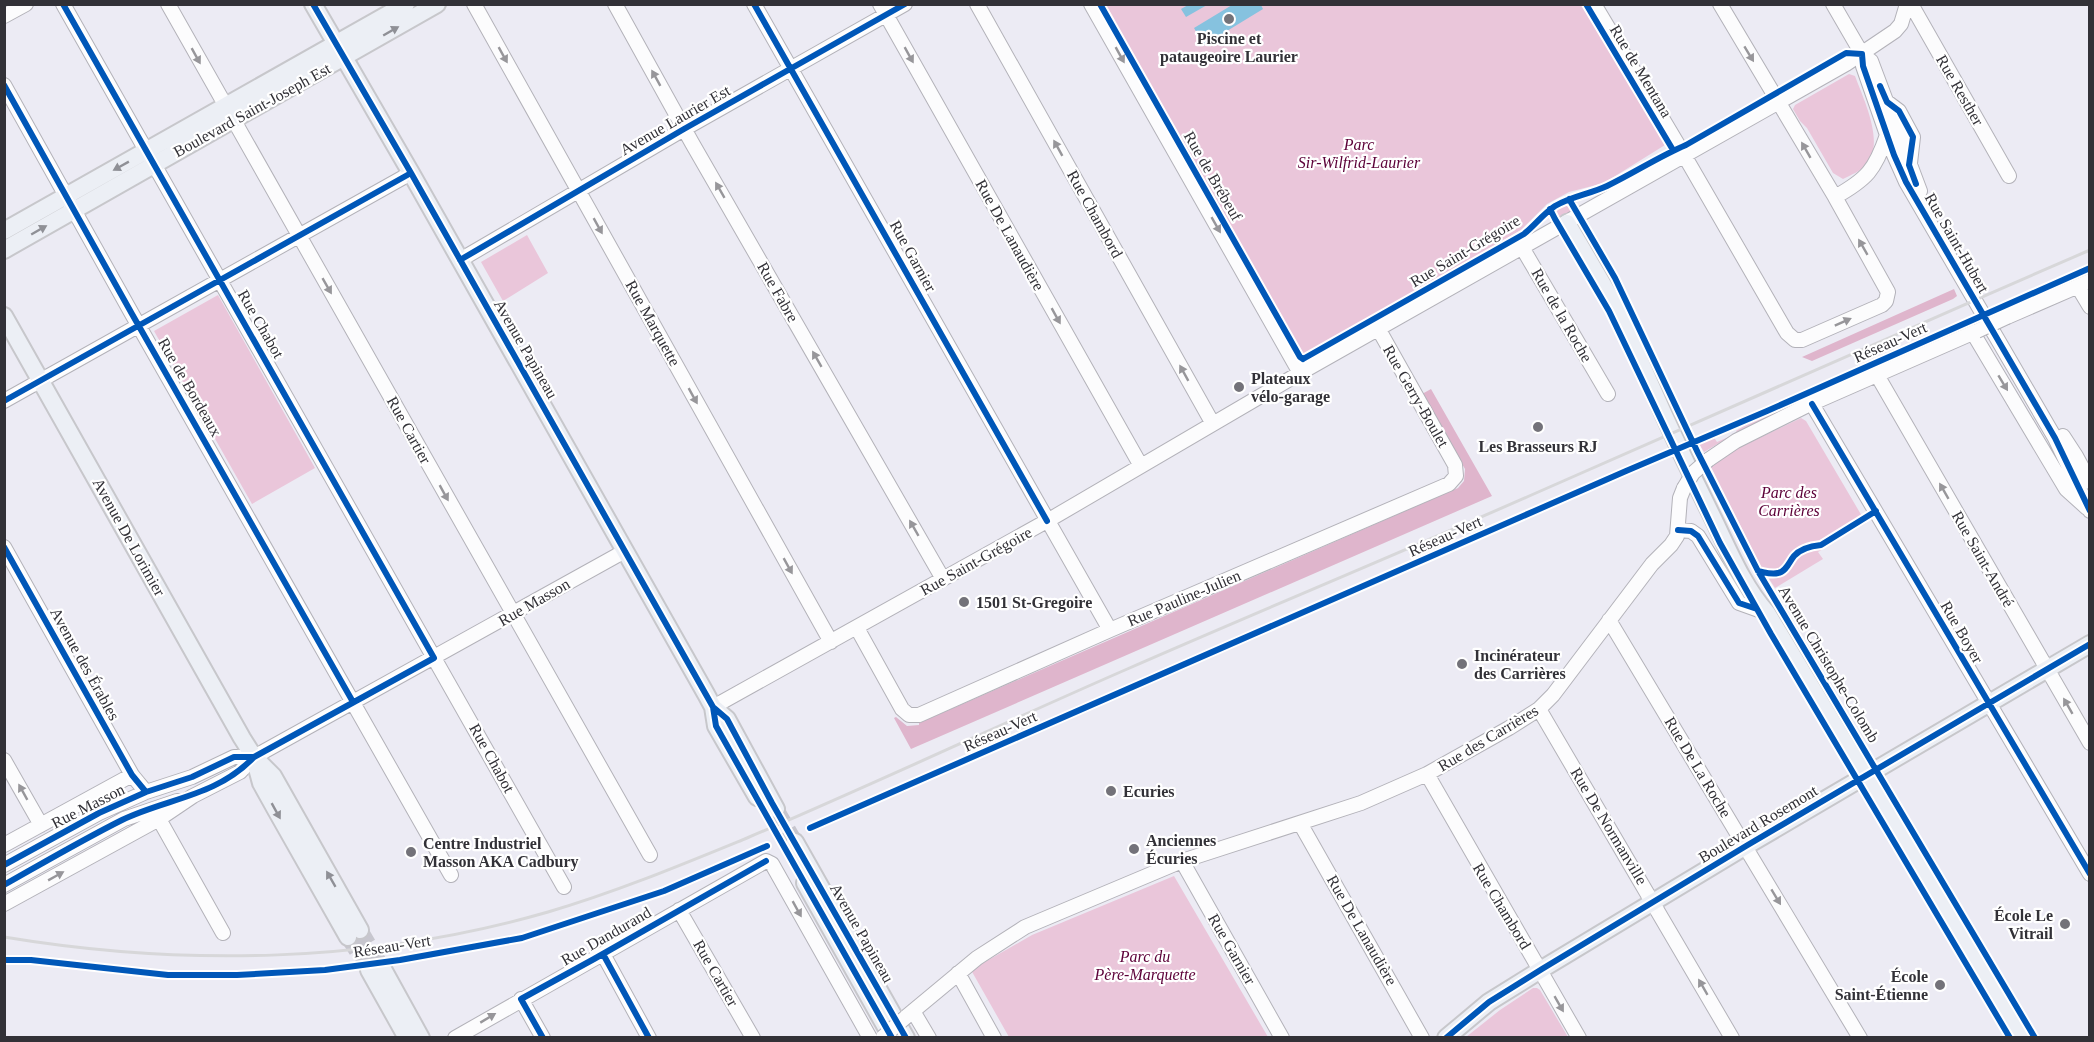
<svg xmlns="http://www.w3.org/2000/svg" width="2094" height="1042" font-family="Georgia,serif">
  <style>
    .green { fill: #eac6da }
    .forest { fill: #dfb5cc }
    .water { fill: #86c2df }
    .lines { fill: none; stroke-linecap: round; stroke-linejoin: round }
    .major-tunnel { stroke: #c7c6ce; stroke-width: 16; stroke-dasharray: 16 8; stroke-linecap: butt }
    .minor-casing { stroke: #b3b2b9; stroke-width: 16 }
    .major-casing { stroke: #c7c7cb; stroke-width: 20 }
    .minor { stroke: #fcfcfd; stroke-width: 14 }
    .major { stroke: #eceff5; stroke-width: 16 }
    .rail { stroke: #d7d7d9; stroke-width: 3 }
    .minor-bridge-casing { stroke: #b3b2b9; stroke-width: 16; stroke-linecap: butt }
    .minor-bridge { stroke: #fcfcfd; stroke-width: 14 }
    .cycleway-casing { stroke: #fff; stroke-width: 10 }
    .cycleway { stroke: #0057b8; stroke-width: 6 }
    .oneway { fill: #8f9096 }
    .oneway2 { fill: #97969a }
    .poi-dot { fill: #737279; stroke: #fff; stroke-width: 2 }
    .labels { text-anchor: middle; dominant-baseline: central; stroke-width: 4.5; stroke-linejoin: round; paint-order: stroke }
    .poi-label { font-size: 16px; font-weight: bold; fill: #323137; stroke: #fff; text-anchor: start }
    .street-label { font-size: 16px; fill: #323137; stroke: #fff }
    .park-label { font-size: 16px; font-style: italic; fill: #5c0038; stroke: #fff }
  </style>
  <rect width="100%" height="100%" fill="#ecebf4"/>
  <path class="green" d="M1105,5h477l83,140 -61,38 -35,9 -22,12 -26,26 -212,123 -6,1z
    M1849,74l6,2c8,22 30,66 12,88 -6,7 -16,11 -24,15l-10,-6 -26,-45 -7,-7 -7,-12 2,-4z
    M1565,205l5,3 2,4 -14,8 -2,-9 3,-5z
    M527,235l21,38 -45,28 -22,-39z
    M2089,264v11l-83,37 -4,-9z
    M218,295l97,173 -63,36 -98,-173z
    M1806,396l2,5 -70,33 -2,-3 11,-7 -1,-3z
    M1801,418l5,3 60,102 -48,29 5,7 -48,29 -15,-23 -49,-98 19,-15z
    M1733,435l-29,17 -6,-10 15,-6 4,6z
    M1174,876l94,161h-259l-38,-67 61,-35z
    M1533,988h4l3,2 28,47h-102l34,-27z"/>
  <path class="forest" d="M1954,289l3,7 -4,3 -141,62 -10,-4z
    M1431,389l61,107 -581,253 -17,-31 2,-1 11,9 12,-1v-2l539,-235 6,-7 1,-12 -43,-75z"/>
  <path class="water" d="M1188,5v-1l19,1 -21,12 -5,-8z
    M1232,5h29l2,4 -59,36 -10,-17z"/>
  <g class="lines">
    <path class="major-tunnel" d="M776,809l19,33
      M360,930l23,39
      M348,937l21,33"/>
    <defs>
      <path id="minor" d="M63,4l501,883
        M168,4l482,851
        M474,4l357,638
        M615,4l77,139 251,436
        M754,4l356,626
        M880,4l261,462
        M977,4l236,420
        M1091,4l209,369
        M1594,4l86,144 107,185 8,7h7l80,-35 4,-4 2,-9 -53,-95 -115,-193
        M1833,4l29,50 1,12 31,89 12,27 149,256 35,73
        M1911,4l98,172
        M4,16l22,-12
        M1862,54l9,7 3,8 46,122
        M4,85l128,229 319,561
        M1887,102l12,9 14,26 -3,26
        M1835,197c32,-18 40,-27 52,-62
        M1523,249l85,145
        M460,260l224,-131 221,-125
        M2078,287l12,20
        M2007,317l83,-36
        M1973,333l93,156 21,19
        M1877,375l213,368
        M4,401l407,-228
        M1812,404l278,470
        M2063,436l13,20 14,26
        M1708,460l28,-19 70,-35 171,-75
        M1678,530l13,1 7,5 41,67 28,10
        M4,547l128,228 14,17
        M1609,620l251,418
        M857,628l45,81 7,6h10l191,-85 339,-146 7,-8 -1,-11 -76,-135
        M713,707l341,-190 246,-144 546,-309 49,-33 6,-7 6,-20
        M1539,709l193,329
        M4,760l37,65
        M1427,774l152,264
        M153,814l6,5 64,114
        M1300,823l122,215
        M4,845l128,-70
        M1182,861l100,177
        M4,865l95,-52 47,-21 46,-15 42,-20h20
        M4,885l120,-66 53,-18
        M4,904l155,-85 34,-23 47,-24 14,-15 371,-206
        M679,910l74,128
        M603,954l46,84
        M958,973l36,65
        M521,999l22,39
        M913,1011l16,27
        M906,1017l71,-59 48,-31 157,-66 179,-58 66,-29 82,-46 30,-19 14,-14 99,-131 19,-19 6,-9 3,-38 4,-10
        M455,1038l311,-177 6,3 98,174"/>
      <path id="major" d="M313,4l98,169 295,521 7,13 14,12 49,90
        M1567,223l60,103
        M4,231l402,-227
        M4,250l433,-246
        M4,316l238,422 12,19 19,19 87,154
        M1622,318c28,68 58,134 91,200 16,33 30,68 54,95l255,425
        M713,707l3,19 41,71
        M255,761l6,22 15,27 72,127
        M795,842l111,196
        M805,883l87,155
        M383,969l38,69
        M369,970l38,68
        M1446,1038l43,-36 53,-33 204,-123 344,-202"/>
    </defs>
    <use href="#minor" class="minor-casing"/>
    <use href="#major" class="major-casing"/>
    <use href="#minor" class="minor"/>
    <use href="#major" class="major"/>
    <path class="rail" d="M4,937c181,30 367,26 544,-25 68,-20 133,-47 199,-74 127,-54 252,-113 378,-168 137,-60 275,-117 411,-177 185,-81 369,-163 554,-243"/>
    <defs>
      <path id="minor-bridge" d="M1977,331l30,-14
        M1684,488l9,-15 15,-13
        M883,1037l23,-20"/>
    </defs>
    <use href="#minor-bridge" class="minor-bridge-casing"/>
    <use href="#minor-bridge" class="minor-bridge"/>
    <defs>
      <path id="cycleway" d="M313,4l98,169 302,534 14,12 45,84 134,235
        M754,4l293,517
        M1100,4l200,353 3,2
        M1586,4l87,146
        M1862,54l1,12 31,89 12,27 149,256 35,73
        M4,85l128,229 221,388
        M1880,86l7,16 12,9 14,26 -4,28 7,19
        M1569,199l46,79 83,175 60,118 277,467
        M1550,209l5,10 54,92 111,232 51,91 239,404
        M460,260l224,-131 221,-125
        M1303,359l221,-125c11,-9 19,-20 31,-28 17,-10 35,-12 52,-20 27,-13 51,-29 79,-41l160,-92 16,1
        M4,401l407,-228
        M1812,404l278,470
        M1678,530l13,1 7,5 41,67 18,6
        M4,547l128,228 14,17
        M1758,571c6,1 13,4 20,2 8,-1 11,-11 16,-17 7,-8 17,-10 27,-11l55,-34
        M713,707l3,19 176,312
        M810,828l816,-357 141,-60 323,-143
        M4,865l95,-52 47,-21 46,-15 42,-20h20
        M4,885c39,-22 78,-45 118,-65 45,-22 94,-23 132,-63l180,-99 -371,-654
        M603,954l46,84
        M4,960h27l137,15h69l88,-5 75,-10 122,-22 142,-47 103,-45
        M543,1038l-22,-39 73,-40 172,-98
        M1446,1038l43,-36 53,-33 204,-123 344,-202"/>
    </defs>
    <use href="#cycleway" class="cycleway-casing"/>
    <use href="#cycleway" class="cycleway"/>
  </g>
  <defs><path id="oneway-solid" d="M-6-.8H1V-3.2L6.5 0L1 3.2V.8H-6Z" transform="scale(1.5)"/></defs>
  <g class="oneway">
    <use href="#oneway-solid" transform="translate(391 31) rotate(-30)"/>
    <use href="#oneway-solid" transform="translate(121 166) rotate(151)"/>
    <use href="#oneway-solid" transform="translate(39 230) rotate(-30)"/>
    <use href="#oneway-solid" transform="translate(276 811) rotate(61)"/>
    <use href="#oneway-solid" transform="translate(331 879) rotate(-120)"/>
  </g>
  <g class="oneway2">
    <use href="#oneway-solid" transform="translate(1749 54) rotate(59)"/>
    <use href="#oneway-solid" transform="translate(503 55) rotate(61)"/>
    <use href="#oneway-solid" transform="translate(909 55) rotate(61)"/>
    <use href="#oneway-solid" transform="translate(1120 55) rotate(61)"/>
    <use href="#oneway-solid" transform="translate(196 56) rotate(61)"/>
    <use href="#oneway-solid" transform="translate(656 78) rotate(-119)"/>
    <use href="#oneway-solid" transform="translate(1058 148) rotate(-119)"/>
    <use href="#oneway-solid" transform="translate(1806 150) rotate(-120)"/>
    <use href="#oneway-solid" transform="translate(720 190) rotate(-120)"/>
    <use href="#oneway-solid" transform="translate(1216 225) rotate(60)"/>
    <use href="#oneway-solid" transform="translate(598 226) rotate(61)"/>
    <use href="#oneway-solid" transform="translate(1863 247) rotate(-120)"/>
    <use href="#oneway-solid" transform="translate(327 286) rotate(60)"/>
    <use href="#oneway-solid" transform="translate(1056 316) rotate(61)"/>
    <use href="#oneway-solid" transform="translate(1843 322) rotate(-24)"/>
    <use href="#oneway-solid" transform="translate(817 359) rotate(-120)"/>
    <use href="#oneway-solid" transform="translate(1184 373) rotate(-119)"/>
    <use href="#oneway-solid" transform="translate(2003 383) rotate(59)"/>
    <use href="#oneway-solid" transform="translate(693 396) rotate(61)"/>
    <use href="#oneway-solid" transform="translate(1944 491) rotate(-120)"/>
    <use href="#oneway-solid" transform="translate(444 493) rotate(61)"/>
    <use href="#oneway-solid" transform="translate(914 528) rotate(-120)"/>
    <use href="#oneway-solid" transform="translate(788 566) rotate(61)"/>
    <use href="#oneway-solid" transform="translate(2068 706) rotate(-120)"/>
    <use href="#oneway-solid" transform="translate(23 792) rotate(-119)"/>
    <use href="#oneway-solid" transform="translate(56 876) rotate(-29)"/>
    <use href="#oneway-solid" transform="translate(1776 897) rotate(59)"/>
    <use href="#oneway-solid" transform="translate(797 909) rotate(61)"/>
    <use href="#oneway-solid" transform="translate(1703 987) rotate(-120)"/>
    <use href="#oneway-solid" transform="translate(1559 1004) rotate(60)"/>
    <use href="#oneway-solid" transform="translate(488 1018) rotate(-31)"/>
  </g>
  <g class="poi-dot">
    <circle cx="1229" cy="19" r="6"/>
    <circle cx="1239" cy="387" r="6"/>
    <circle cx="1538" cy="427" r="6"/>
    <circle cx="964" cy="602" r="6"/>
    <circle cx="1462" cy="664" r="6"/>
    <circle cx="1111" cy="791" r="6"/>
    <circle cx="1134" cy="849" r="6"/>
    <circle cx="411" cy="852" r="6"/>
    <circle cx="2065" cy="924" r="6"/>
    <circle cx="1940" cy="985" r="6"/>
  </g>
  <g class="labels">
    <g class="poi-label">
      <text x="1229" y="38" text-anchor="middle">Piscine et<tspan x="1229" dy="18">pataugeoire Laurier</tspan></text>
      <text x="1251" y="378">Plateaux<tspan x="1251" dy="18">vélo-garage</tspan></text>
      <text x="1538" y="446" text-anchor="middle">Les Brasseurs RJ</text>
      <text x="976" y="602">1501 St-Gregoire</text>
      <text x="1474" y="655">Incinérateur<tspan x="1474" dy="18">des Carrières</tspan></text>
      <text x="1123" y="791">Ecuries</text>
      <text x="1146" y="840">Anciennes<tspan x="1146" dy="18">Écuries</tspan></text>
      <text x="423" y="843">Centre Industriel<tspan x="423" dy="18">Masson AKA Cadbury</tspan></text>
      <text x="2053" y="915" text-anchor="end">École Le<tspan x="2053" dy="18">Vitrail</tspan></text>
      <text x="1928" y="976" text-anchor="end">École<tspan x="1928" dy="18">Saint-Étienne</tspan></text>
    </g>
    <g class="street-label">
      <text transform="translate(1641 71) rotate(59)">Rue de Mentana</text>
      <text transform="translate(1960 90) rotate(60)">Rue Resther</text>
      <text transform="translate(252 110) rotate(-29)">Boulevard Saint-Joseph Est</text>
      <text transform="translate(675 120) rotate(-30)">Avenue Laurier Est</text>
      <text transform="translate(1213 176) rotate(60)">Rue de Brébeuf</text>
      <text transform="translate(1095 214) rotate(61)">Rue Chambord</text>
      <text transform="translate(1010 235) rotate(61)">Rue De Lanaudière</text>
      <text transform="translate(1957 243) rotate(60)">Rue Saint-Hubert</text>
      <text transform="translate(1465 251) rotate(-31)">Rue Saint-Grégoire</text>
      <text transform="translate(913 256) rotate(61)">Rue Garnier</text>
      <text transform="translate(778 292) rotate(60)">Rue Fabre</text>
      <text transform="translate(1562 315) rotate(60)">Rue de la Roche</text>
      <text transform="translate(653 323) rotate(61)">Rue Marquette</text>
      <text transform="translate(261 324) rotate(60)">Rue Chabot</text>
      <text transform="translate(1890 342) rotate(-24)">Réseau-Vert</text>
      <text transform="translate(526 349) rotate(60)">Avenue Papineau</text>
      <text transform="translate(190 387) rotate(60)">Rue de Bordeaux</text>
      <text transform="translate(1416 396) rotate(60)">Rue Gerry-Boulet</text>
      <text transform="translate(409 430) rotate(61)">Rue Cartier</text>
      <text transform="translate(1445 536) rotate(-24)">Réseau-Vert</text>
      <text transform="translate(129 537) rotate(61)">Avenue De Lorimier</text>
      <text transform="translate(1983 559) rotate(60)">Rue Saint-André</text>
      <text transform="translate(976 561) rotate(-29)">Rue Saint-Grégoire</text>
      <text transform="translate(1184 598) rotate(-23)">Rue Pauline-Julien</text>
      <text transform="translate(534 602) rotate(-30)">Rue Masson</text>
      <text transform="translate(1962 632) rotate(60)">Rue Boyer</text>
      <text transform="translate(85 664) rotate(61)">Avenue des Érables</text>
      <text transform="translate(1829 664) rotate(59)">Avenue Christophe-Colomb</text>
      <text transform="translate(1000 731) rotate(-24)">Réseau-Vert</text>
      <text transform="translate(1488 738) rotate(-31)">Rue des Carrières</text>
      <text transform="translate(492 758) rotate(61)">Rue Chabot</text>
      <text transform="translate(1698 767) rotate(59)">Rue De La Roche</text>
      <text transform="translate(88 806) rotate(-27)">Rue Masson</text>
      <text transform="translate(1758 824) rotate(-31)">Boulevard Rosemont</text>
      <text transform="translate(1609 826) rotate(59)">Rue De Normanville</text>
      <text transform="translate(1502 906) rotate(59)">Rue Chambord</text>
      <text transform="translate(1362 930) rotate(60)">Rue De Lanaudière</text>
      <text transform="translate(862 933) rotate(60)">Avenue Papineau</text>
      <text transform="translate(606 936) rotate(-30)">Rue Dandurand</text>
      <text transform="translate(392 946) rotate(-9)">Réseau-Vert</text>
      <text transform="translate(1232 949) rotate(60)">Rue Garnier</text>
      <text transform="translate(716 973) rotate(60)">Rue Cartier</text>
    </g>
    <g class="park-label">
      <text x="1359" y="144">Parc<tspan x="1359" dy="18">Sir-Wilfrid-Laurier</tspan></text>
      <text x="1789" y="492">Parc des<tspan x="1789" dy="18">Carrières</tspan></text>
      <text x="1145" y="956">Parc du<tspan x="1145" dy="18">Père-Marquette</tspan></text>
    </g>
  </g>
  <rect width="2094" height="1042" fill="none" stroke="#323137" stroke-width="12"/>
</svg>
